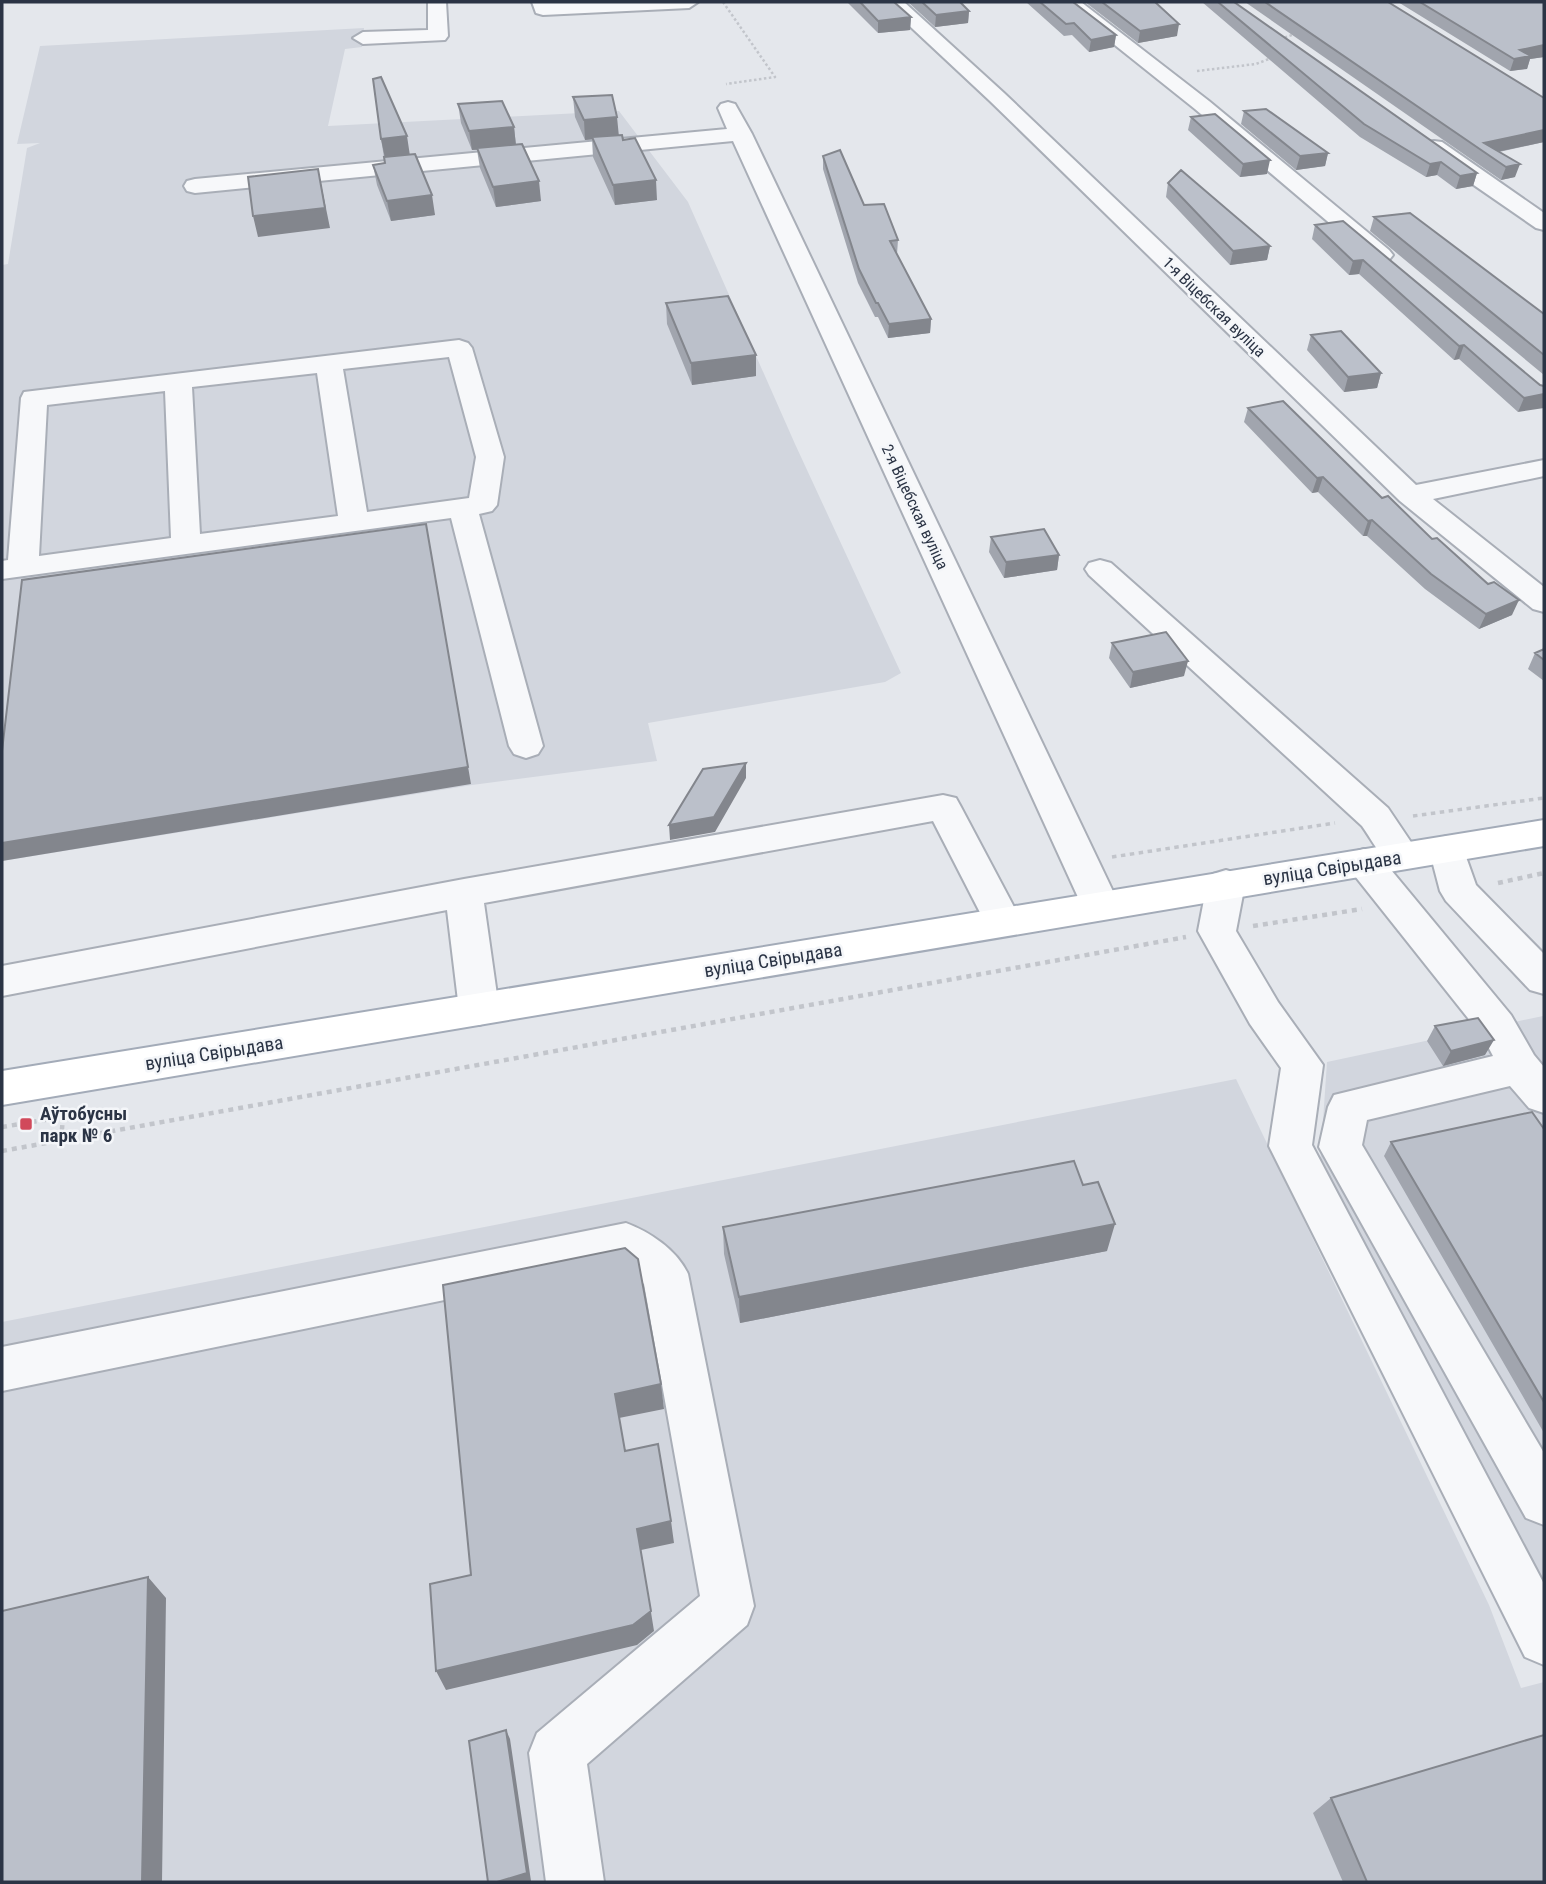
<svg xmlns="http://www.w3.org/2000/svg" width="1546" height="1884" font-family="'Roboto Condensed',sans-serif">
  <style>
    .built { fill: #d2d6de }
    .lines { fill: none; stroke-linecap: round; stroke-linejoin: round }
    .minor-casing { stroke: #a9aeb7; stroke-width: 4 }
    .major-casing { stroke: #a3abb8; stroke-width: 4 }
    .path-far2 { stroke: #c2c5cb; stroke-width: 2.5; stroke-dasharray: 2.5 2.5; stroke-linecap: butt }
    .path-far1 { stroke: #c2c5cb; stroke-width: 3.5; stroke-dasharray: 4.5 4.5; stroke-linecap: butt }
    .path { stroke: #c2c5cb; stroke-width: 4.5; stroke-dasharray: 5 5; stroke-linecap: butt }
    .minor { fill: #f7f8fa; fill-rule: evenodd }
    .major { fill: #fff; fill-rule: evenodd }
    .wall { fill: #a1a5ae }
    .shaded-wall { fill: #83868d }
    .building { fill: #bbc0ca; stroke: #83868d; stroke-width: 2 }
    .poi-dot { fill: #d1495b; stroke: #f4f6f9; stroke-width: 2.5 }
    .labels { text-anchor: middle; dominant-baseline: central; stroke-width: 5; stroke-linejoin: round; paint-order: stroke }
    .far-street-label { font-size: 16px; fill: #2b3445; stroke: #f4f6f9 }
    .street-label { font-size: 19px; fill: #2b3445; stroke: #f4f6f9 }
    .poi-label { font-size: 19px; font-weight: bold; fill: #2b3445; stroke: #f4f6f9; text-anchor: start }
  </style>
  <rect width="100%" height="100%" fill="#e4e7ec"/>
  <path class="built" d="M364,28l-2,19 -17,2 -17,77 291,-15 69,91 107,242 106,229 -16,9 -237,41 9,38 -185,24 -470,76v-596l6,-1 19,-116 13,-5 -23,1 23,-98z
    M1543,1016l1,2v576l-224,-429 7,-103z
    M1236,1079l253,526 32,83 23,-6v200h-1542v-560z"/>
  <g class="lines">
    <defs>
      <path id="minor" d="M428,2h18l2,34 -3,4 -82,4 -10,-6 10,-6 65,-2z
        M532,2l19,1 147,-1 -9,6 -146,7 -7,-2z
        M884,2h20l100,91 412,392 128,-25v16l-111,23 111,88v25l-11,-3 -133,-108 -410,-400z
        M1061,2h20l128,99 180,149 4,5 -4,5 -8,2 -8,-2 -178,-151z
        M728,102l7,2 17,30 368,772 -6,10 -13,4 -13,-4 -6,-10 -349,-765 -538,52 -8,-2 -3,-5 3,-5 8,-2 532,-50 -9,-21 3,-4z
        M1434,141l8,1 102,71v17l-8,-2 -110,-76 -3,-5 3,-5z
        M459,340l9,3 4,5 32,109 -7,48 -5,6 -13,3 64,232 -5,8 -12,4 -12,-4 -5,-8 -58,-228 -449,61v-18l6,-1 13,-162 3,-6zM449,357l27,100 -7,41 -102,14 -24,-143zM317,373l21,143 -138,18 -8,-147zM165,391l6,147 -132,18 8,-151z
        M1100,560l11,3 277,245 33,49 -5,9c-29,9 -39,-19 -54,-40l-273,-251 -4,-6 4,-6z
        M943,795l13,3 5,9 61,115 -6,10 -13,4 -13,-4 -57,-111 -449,82 15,106 -6,11 -14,5 -14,-5 -6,-11 -12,-99 -445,86v-30l462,-87z
        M1447,836l13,4 16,45 68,69v40l-14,-4 -84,-89 -6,-10 -11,-42 5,-9z
        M1364,849l13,4 134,162 23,40 10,12v46l-15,-5 -19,-22 -143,34 -5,25 182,308v72l-18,-7 -207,-371 9,-40 6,-12 159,-39 -10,-19 -132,-166 -5,-9 5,-9z
        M1226,870l13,4 6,10 -9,47 42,71 45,63 -11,80 232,439v81l-19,-8 -256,-511 12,-78 -31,-44 -52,-93 9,-47 6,-10z
        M626,1223c24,9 51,27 62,51l66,332 -7,19 -160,139 17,118h-58l-17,-129 8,-20 163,-137 -56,-312 -25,-20 -617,127v-44z"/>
      <path id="major" d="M1544,820v26l-1542,259v-34z"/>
    </defs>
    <use href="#minor" class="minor-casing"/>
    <use href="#major" class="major-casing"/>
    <path class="path-far2" d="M723,2l52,75 -49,7
      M1280,39l18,-6
      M1197,71l59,-7 18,-7"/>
    <path class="path-far1" d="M1413,816l131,-18
      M1112,857l223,-34"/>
    <path class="path" d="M1498,883l46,-10
      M1253,926l109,-17
      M2,1127l61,-10 -2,24
      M2,1151l1184,-214"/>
    <use href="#minor" class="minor"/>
    <use href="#major" class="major"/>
  </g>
  <path class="wall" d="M847,2h47l17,15 -1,13 -32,3z
    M908,2h52l9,9 -1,12 -33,4z
    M1026,2h47l43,33 -2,12 -25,5 -17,-17 -8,1z
    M1085,2h70l22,34 -39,7z
    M1202,2h32l243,171 -4,13 -17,3 -19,-14 -11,2 -66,-40z
    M1245,2h143l156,96v44l-45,10 16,25 -14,3z
    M1398,2h146v55l-14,2 -3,10 -17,2z
    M573,97l46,38 4,5 34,60 -42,5 -22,-48 -1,-18 -7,1 -10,-23z
    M458,104l56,23 2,18 25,56 -45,6 -16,-39 -3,-18h-5l-11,-27z
    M1244,111l84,42 -3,13 -29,4 -55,-46z
    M1191,117l76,57 -27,3 -52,-47z
    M381,139l29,16 25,60 -44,6 -14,-36 -4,-20 12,-2z
    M823,156l41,49 34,35 -1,14 34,65 -1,14 -42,5 -10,-21h-3l-17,-34 -35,-114z
    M1168,183l102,63 -3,14 -37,5 -64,-68z
    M1374,217l170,97v61l-174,-144z
    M1315,225l225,160 -22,27 -59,-53 -5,1 -95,-86 -10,1 -37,-36z
    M666,303l90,52v21l-64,9 -25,-61z
    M1311,335l70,38 -4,15 -33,4 -37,-42z
    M1248,408l134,90 130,117 -33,14 -54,-40 -58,-53h-4l-45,-44 -6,1 -68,-71z
    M991,537l68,18 -2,15 -53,8 -15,-26z
    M1112,643l72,33 -54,12 -21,-30z
    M1544,649v32l-16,-12 7,-16z
    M1435,1026l50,29 -42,11 -16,-25z
    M1544,1129v304l-160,-277 7,-14z
    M723,1227l384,24 -367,72 -16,-69z
    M1331,1798l213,84h-201l-30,-69z"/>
  <path class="shaded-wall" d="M969,11l-1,12 -33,4 1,-12z
    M911,17l-1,13 -32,3v-12z
    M1179,24l-2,12 -39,7 2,-12z
    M1116,35l-2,12 -25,5 2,-12z
    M1544,45v12l-14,2 -3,10 -17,2 4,-12 6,-9z
    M617,117l2,20 -34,3 -1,-20z
    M514,127l2,19 -44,4 -3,-19z
    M1544,130v12l-57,12 -3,-11z
    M407,136l3,20 -25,2 -4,-19z
    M1328,153l-3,13 -29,4 4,-14z
    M1270,160l-3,14 -27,3 3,-13z
    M1441,162l-4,13 -11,2 4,-13z
    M1520,164l-5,13 -14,3 5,-13z
    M318,169l12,59 -72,9 -5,-21z
    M1477,173l-4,13 -17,3 4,-13z
    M656,180l1,20 -42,5 -2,-20z
    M539,181l2,20 -45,6 -3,-20z
    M432,195l3,20 -44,6 -4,-20z
    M1270,246l-3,14 -37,5 3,-14z
    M1363,260l-4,14 -10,1 4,-14z
    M931,319l-1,14 -42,5 1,-14z
    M1464,345l-5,14 -5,1 5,-14z
    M756,355v21l-64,9 -1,-22z
    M1381,373l-4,15 -33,4 4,-15z
    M1544,394v14l-26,4 6,-14z
    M1323,477l-5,15 -6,1 5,-15z
    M1372,520l-5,16h-4l5,-15z
    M429,540l42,244 -469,77v-18z
    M1059,555l-2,15 -53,8 2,-16z
    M1519,600l-7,15 -33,14 7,-15z
    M1188,661l-4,15 -54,12 3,-16z
    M746,763v15l-31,54 -45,8 -1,-15z
    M1494,1040l-9,15 -42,11 8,-15z
    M1115,1224l-8,27 -367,72 -1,-26z
    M661,1384l3,25 -45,9 -4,-24z
    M671,1521l3,22 -33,7 13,81 -17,14 -191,45 -10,-19 201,-142z
    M148,1577l18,21 -4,284h-20z
    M506,1730l4,9 21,142 -6,1h-28z"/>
  <path class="building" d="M860,2h34l17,15 -33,4z
    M922,2h38l9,9 -33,4z
    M1040,2h33l43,33 -25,5 -17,-17 -8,1z
    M1102,2h53l24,22 -39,7z
    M1218,2h16l243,171 -17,3 -19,-14 -11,2 -66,-40z
    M1265,2h123l156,96v32l-60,13 36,21 -14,3z
    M1420,2h124v43l-24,5 11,6 -17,3z
    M381,77l26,59 -26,3 -8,-60z
    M612,95l5,22 -33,3 -11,-23z
    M502,101l12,26 -45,4 -11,-27z
    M1266,109l62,44 -28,3 -56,-45z
    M1215,114l55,46 -27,4 -52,-47z
    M622,135l1,5 12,-2 21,42 -43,5 -21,-48z
    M522,144l17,37 -46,6 -16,-39z
    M840,150l24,55 20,-1 14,36 -8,1 41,78 -42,5 -11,-21h-2l-17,-34 -36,-113z
    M415,154l17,41 -45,6 -14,-36 12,-2 -1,-6z
    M318,169l7,39 -72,8 -5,-39z
    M1181,170l89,76 -37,5 -65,-68z
    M1410,213l134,101v41l-170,-138z
    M1343,221l197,164 4,1v8l-20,4 -60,-53 -5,1 -96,-86 -10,1 -38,-36z
    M728,296l28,59 -65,8 -25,-60z
    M1341,331l40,42 -33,4 -37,-42z
    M1283,401l99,97 6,-2 44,43 5,-1 51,46 6,-2 25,18 -33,14 -55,-40 -59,-54 -4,1 -45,-44 -6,1 -69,-70z
    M426,524l42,243 -466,76v-92l20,-171z
    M1044,529l15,26 -53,7 -15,-25z
    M1166,632l22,29 -55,11 -21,-29z
    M1544,649v11l-9,-7z
    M746,763l-32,54 -45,8 34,-56z
    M1478,1018l16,22 -43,11 -16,-25z
    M1532,1112l12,17v273l-153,-260z
    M1074,1161l9,24 15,-3 17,42 -376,73 -16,-70z
    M625,1248l13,11 23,125 -46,10 10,57 33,-7 13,77 -34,8 14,82 -18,14 -197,46 -6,-87 41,-9 -28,-290z
    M148,1577l-6,305h-140v-271z
    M506,1730l21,143 -30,9h-9l-19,-141z
    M1544,1735v147h-177l-36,-84z"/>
  <rect class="poi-dot" x="19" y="1117" width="14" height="14" rx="3.5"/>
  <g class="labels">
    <g class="far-street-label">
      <text transform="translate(1214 307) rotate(44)">1-я Віцебская вуліца</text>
      <text transform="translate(915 507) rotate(65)">2-я Віцебская вуліца</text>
    </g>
    <g class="street-label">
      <text transform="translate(1332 868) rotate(-9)">вуліца Свірыдава</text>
      <text transform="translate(773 960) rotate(-9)">вуліца Свірыдава</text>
      <text transform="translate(214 1053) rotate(-9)">вуліца Свірыдава</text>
    </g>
    <g class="poi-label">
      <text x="40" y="1113">Аўтобусны<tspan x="40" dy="22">парк № 6</tspan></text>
    </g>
  </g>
  <rect width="1546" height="1884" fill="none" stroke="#2b3445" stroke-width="7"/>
</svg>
